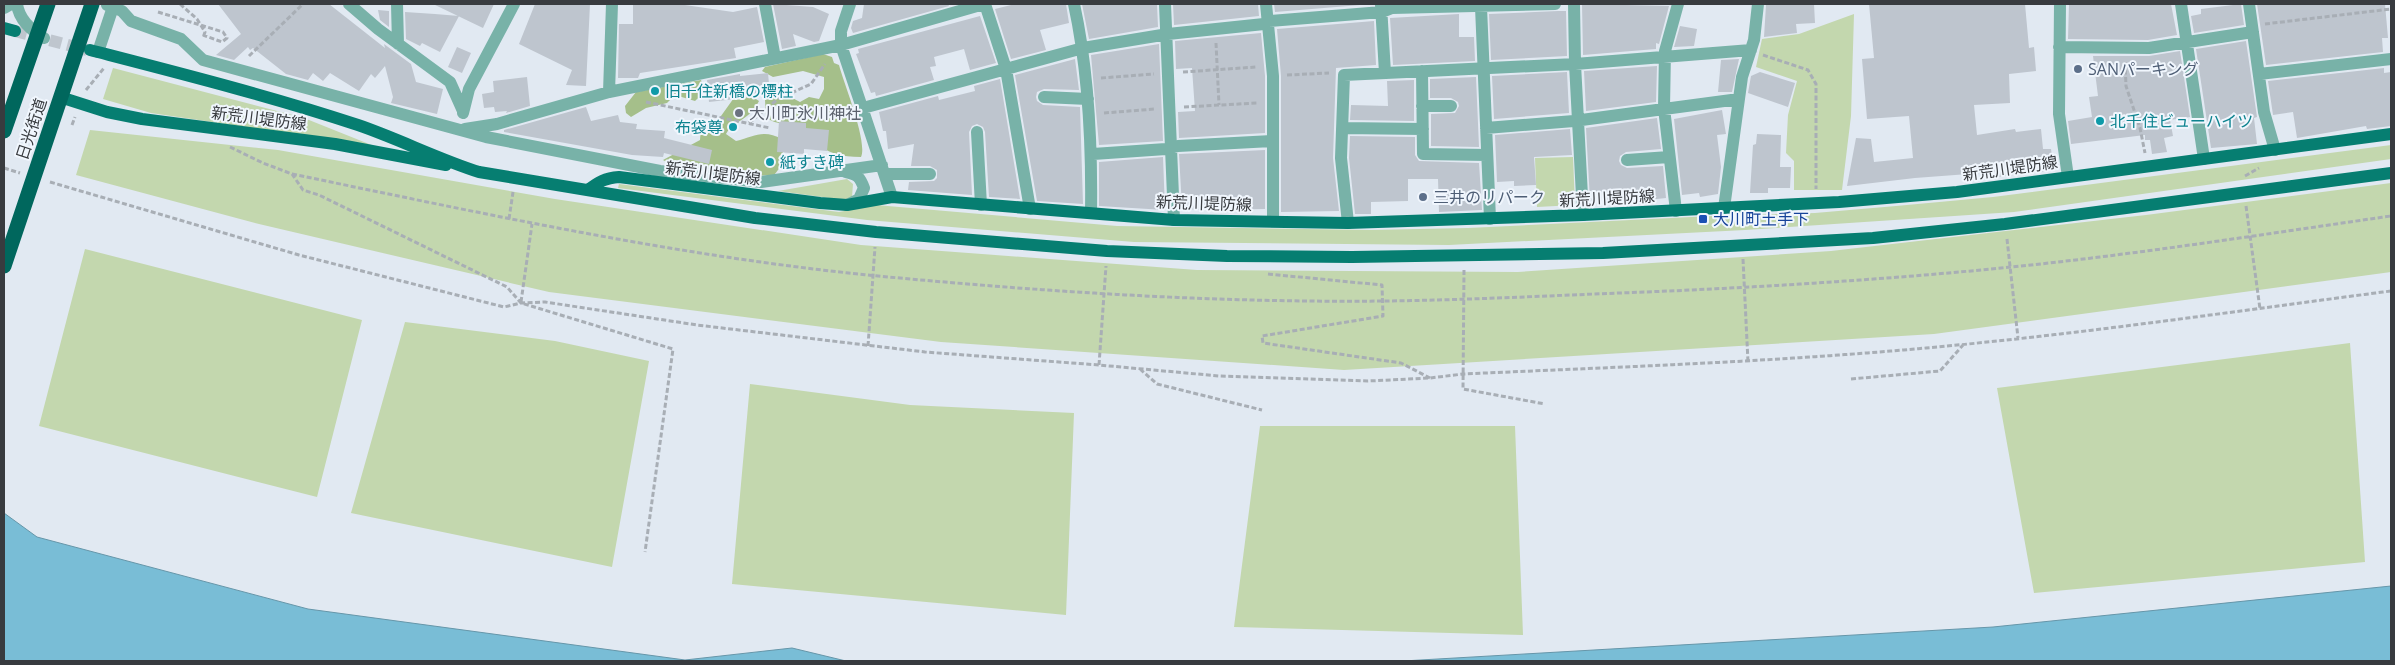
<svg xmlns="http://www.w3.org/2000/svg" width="2395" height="665" font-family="'Open Sans','Noto Sans JP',sans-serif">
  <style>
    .green { fill: #c3d7ae }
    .forest { fill: #a5bf8a }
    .water { fill: #79bdd6; stroke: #6696a9 }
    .building { fill: #bec5ce }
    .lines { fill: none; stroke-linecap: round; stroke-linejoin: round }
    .major-tunnel { stroke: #bfc6ce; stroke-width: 12; stroke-dasharray: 12 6; stroke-linecap: butt }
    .path { stroke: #a8aeb5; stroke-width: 3; stroke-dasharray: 5 2.5; stroke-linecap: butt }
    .minor { stroke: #78b2a8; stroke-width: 12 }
    .major { stroke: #067e71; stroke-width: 12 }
    .highway { stroke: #00675d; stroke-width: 15 }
    .service-dot { fill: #5c6f8a; stroke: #f0f6fd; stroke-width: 2 }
    .culture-dot { fill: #0f9aa8; stroke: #f0f6fd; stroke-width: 2 }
    .worship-dot { fill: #6b7280; stroke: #f0f6fd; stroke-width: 2 }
    .transit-dot { fill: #1a4fb4; stroke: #f0f6fd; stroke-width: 2 }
    .labels { text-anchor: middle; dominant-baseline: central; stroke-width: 4; stroke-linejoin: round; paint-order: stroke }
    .service-label { font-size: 16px; fill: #4e5e75; stroke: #f0f6fd; text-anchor: start }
    .culture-label { font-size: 16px; fill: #0d838f; stroke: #f0f6fd; text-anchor: start }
    .worship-label { font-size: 16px; fill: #5b616d; stroke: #f0f6fd; text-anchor: start }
    .street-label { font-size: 16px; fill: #383b3f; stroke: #f0f6fd }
    .transit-label { font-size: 16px; fill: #164399; stroke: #f0f6fd; text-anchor: start }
  </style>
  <rect width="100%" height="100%" fill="#e1e9f2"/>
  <path class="green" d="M1854,14l-3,102 -9,74h-48v-29l-8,-8 2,-38 9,-34 -41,-14 6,-28 37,-5z
    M113,68l191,50 70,28 -223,-33 -48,-14z
    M90,130l188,20 277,49 306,46 336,25 321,2 313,-21 315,-36 245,-32v89l-457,62 -590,36 -403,-28 -392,-50 -290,-68 -183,-49z
    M2391,145v14l-377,53 -269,18 -296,15 -315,-3 -267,-22 -249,-32 1,-4 220,28 37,-7 241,21 254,4 97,-2 264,-13 83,-2 81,-7 97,-9z
    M1573,157l2,48 -38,2 -2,-49z
    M847,179l6,5 -1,13 -8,3 -66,-9z
    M85,249l277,71 -45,177 -278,-71z
    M405,322l150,19 94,20 -37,206 -261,-54z
    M2350,343l15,219 -331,31 -37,-205z
    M750,384l160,21 164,8 -8,202 -334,-31z
    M1260,426h255l8,209 -289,-8z"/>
  <path class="forest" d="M823,54l9,3 2,6 5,2c5,19 29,77 22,92 -40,0 -39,-15 -70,-30 -9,-5 -18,-3 -25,-10l-1,-17 12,-10 23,12 9,-5 10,2 5,-10v-12l-21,-6 -30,6 -11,-6 3,-4z
    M701,80l3,8 -3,7 -6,6 -20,-6 -8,8 -21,5 -15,9 -5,-4 -1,-7 11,-14z
    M748,94l11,7c-10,20 -25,19 -33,33l10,7c19,-5 28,-12 46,-2 2,15 2,25 -8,36l-20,1 -84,-12 -7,-4 37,-20 1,-13 15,-4 20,-28z"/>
  <path class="water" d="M4,513l33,24 271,72 377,51 107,-12 54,13h-842z
    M2391,586v75h-988l590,-34z"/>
  <path class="building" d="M218,4h111l56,44 -1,-4 27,20 5,18 27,7 -6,25 -46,-11 2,-6 -8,-31 -10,12 -4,-4 -12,17 -29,-18 -7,8 -10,-8 -5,7 -22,-6 -33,-26 -3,2 -2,-3 -14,13 -18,-5 25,-21z
    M433,4h61l-11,24z
    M535,4h55l-4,82 -20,-1 6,-15 -53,-26z
    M633,4h45l55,8 24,-5 7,35 -30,6 2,10 -96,15 -2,5h-20l1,-54h14z
    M773,4l40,3 16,7 -10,27 -5,1 -21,-8 3,12 -14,3z
    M864,4h84l1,2 -96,27 -2,-5 2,-7 9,-3z
    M1015,4h51l3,19 -29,7 6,20 -35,9 -16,-50z
    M1082,4h75l1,23 -69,12z
    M1173,4h85l1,12 -85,9z
    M1274,4h99l-98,8z
    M1582,4l87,2 -10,38 -3,-1v6l-73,6z
    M1776,4h38l1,19 -19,1 1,9 -33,4 2,-32z
    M1869,4h156l4,44 5,-1 2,24 -27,3 1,29 -36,2 3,30 38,-6 1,3 25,-3 2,20h8l3,21 -57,7 -2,-5 -80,6 -68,8 9,-48 15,1 3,23 39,-4 -4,-42 -42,3 -5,-60 12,-1z
    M2069,4h102l6,31 -29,5 -80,-1z
    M2241,4l3,21 -50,8 -3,-17 10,-2v-5z
    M2257,4h128l3,34h-6l1,14 -117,13z
    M378,10l11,1v16l-9,-7z
    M1558,11h8l1,45 -76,4 -2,-46z
    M405,12l30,2 24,2 -19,36 -18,-9 -2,3 -14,-7z
    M1459,14v23h15l1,24 -82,4 -3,-47z
    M980,16l16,47 -26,7 -6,-21 -30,8 2,9 -6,1 4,13 -58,16 -1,-4 -4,1 -15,-39 3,-1 -1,-4z
    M1374,21l2,44 -40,3 -3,90 6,53 -58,1v-136l-4,-47z
    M1680,26l17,3 -3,17 -20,1z
    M1261,33l4,43v57l-86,5 -1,-26 17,-1 -3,-43 -16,1 -1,-28z
    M2246,41l11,76 -3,1 3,26 -46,4 -15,-99z
    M1159,44l4,97 -64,4 -8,-90z
    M457,47l14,6 -9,20 -14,-6z
    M2180,51l10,66 -20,3 3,16 -9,2 3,14 -15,2 -2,-14h-5v-5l-74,9 -3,-23 24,-4 -3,-20 9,-1 -5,-40h56z
    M1075,59l4,31 -35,-1 -7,3 -1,5 1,4 6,4 37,2 3,97 -46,-3 -22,-126z
    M1739,59l-7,33h-14l3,-32z
    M1657,66l-1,36 -70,9 -2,-40z
    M2384,68v5l7,-1v54l-24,3 -1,-3 -69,12 -4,-26 -20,3 -5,-34z
    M1567,72l2,41 -75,6 -2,-43z
    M1760,72l35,11 -7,24 -40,-14 3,-17z
    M768,73l2,22 -61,7 -2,-22 33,-6v2z
    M527,77l3,29 -24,7 1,-2 -12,1 -1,-5 -10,1 -2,-14 12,-2 -1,-11z
    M1476,77l3,70 -48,-1v-32l24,-1 4,-7 -1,-4 -7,-4h-21v-19z
    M1000,79l20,120 -31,-2 -4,-65 -2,-5 -6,-3 -5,2 -3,6 3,63 -64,-5 1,-8 25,-1 3,-3v-8l-7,-4h-19l3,-22 -26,5 -2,-18h-3l-4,-19 59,-16 1,4 36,-9 -1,-5z
    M1414,80v41l-64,-1 1,-15 37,1 -1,-25z
    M586,107l5,14 27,-6 2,7 17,2 -1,5 29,2 -1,7 48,12 -3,14 -45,-11 -1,4 -31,-2 -128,-23v-2z
    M1722,110l4,24 -9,1 4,32 -3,27 -18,3 -1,-4 -17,2 -8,-76z
    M1657,118l4,31 -35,3 -6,4 -1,5 2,4 6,3 36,-2 3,32 -37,4 -39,-1 -4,-73z
    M779,121l27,2v5l23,2 -2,21 -23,-2v5l-27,-2z
    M1570,129l2,26 -38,2 2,28 -22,1v-5l-17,1 -2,-47z
    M1757,134l24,1 -1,32h11l-1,21h-22v5h-18l3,-48 3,-1z
    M1350,136l65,1v18l4,6 60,2 3,47 -43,2 -1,-33h-30v22l-37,1v12h-16l-6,-56z
    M1265,150v59l-68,1 -15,-2 -3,-54z
    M1163,157l2,53 -66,-4v-44z"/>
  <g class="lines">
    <path class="major-tunnel" d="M15,31l72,19"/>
    <path class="path" d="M180,4l17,15 8,13 -2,6
      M158,12l65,20 4,6 -5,4 -19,-7
      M2265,24l126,-15
      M1216,43l3,62
      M1763,55l45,15 8,14v105
      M249,56l54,-52
      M2125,62l1,24 14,42 5,25
      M1183,72l73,-5
      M1287,75l42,-2
      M1101,78l53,-4
      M86,90l18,-22
      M646,102l124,26
      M1184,107l73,-4
      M1104,113l51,-4
      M749,123l29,-24 33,-15 14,-20
      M72,125l3,-8
      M230,147l33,16 29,11 11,16 16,5 188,92 14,16 152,46 -28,203
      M4,168l16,5
      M292,174c194,40 389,83 586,102 169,16 339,27 509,25 78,-1 156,-5 233,-8 131,-5 262,-13 392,-26 127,-13 253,-33 379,-51
      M2245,176l14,-8
      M50,182l249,73 205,52 17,-4 24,-1 152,23 228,27 174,13 120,11 149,5 62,-3 33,-4c155,-7 309,-12 463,-26 156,-14 310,-37 465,-57
      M2246,206l14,103
      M509,219l4,-27
      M2007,239l11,99
      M1743,259l5,103
      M1464,270l-1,119 82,15
      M1268,274l114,11 1,31 -121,20 1,7 138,20 29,15
      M521,302l11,-78
      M868,346l7,-99
      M1099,365l7,-99
      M1140,369l17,15 105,26
      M1851,379l89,-8 24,-27"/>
    <path class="minor" d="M17,4c2,16 14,26 27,34
      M349,4l29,25 72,53 13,29
      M397,4l1,40
      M765,4l10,54
      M850,4l-9,27v14l51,152
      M985,4l21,65 24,140
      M1074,4c15,69 18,139 17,209
      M1165,4l9,216
      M1266,4l7,72v145
      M1574,4l1,60 8,151
      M2060,4l-1,110 9,63
      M2181,4l23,155
      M2249,4l15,108 11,38
      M107,5l15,6 9,10 50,18 22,21 283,77 174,34 101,11 121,-17
      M1381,5l4,68
      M1481,7l9,212
      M4,8l7,-4
      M2059,47l90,1 104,-16
      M98,52l16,-48
      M1422,71l1,83 64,1
      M2259,74l132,-15
      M609,92l3,-88
      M1044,97l44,2
      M1422,106h29
      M863,108l220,-60 85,-14 96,-10 5,-3 113,-9 10,-4 163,-4
      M463,113l6,-24 45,-85
      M1342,128l81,1
      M1486,128l88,-7 165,-22
      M465,129l32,-5 112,-32 232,-47 143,-41
      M977,132l4,73
      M1093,154l73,-5 12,-3 94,-5
      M1627,160l42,-3
      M846,172c11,2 14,5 18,16l-5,11 -12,6
      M885,174h45
      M1724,208l18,-131 12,-37 4,-36
      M1676,211l-12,-103 1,-57 13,-47
      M1348,223l-7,-65 3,-83 231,-11 176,-14"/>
    <path class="major" d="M4,28l11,3
      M90,50c89,23 180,46 268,75 41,14 80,34 121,47l276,46 121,14 231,19 120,5 125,1 251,-4 270,-15 132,-14 386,-51
      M60,97l47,15 35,7 193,25 111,21
      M588,190c10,-8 17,-12 31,-13l201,26 27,2 45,-8 282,23 174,3 235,-8 256,-13 118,-10 434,-58"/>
    <path class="highway" d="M4,131l44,-127
      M4,266l88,-262"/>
  </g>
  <g class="service-dot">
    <circle cx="2078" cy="69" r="5"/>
    <circle cx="1423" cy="197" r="5"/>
  </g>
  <g class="culture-dot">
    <circle cx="655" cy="91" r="5"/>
    <circle cx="2100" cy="121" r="5"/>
    <circle cx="733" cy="127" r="5"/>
    <circle cx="770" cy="162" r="5"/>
  </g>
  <circle class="worship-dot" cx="739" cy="113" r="5"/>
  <rect class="transit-dot" x="1698" y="214" width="10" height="10" rx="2.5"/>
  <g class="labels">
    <g class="service-label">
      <text x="2088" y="69">SANパーキング</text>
      <text x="1433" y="197">三井のリパーク</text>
    </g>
    <g class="culture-label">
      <text x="665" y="91">旧千住新橋の標柱</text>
      <text x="2110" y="121">北千住ビューハイツ</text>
      <text x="723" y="127" text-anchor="end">布袋尊</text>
      <text x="780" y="162">紙すき碑</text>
    </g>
    <g class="worship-label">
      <text x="749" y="113">大川町氷川神社</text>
    </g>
    <g class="street-label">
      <text transform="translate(259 118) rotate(7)">新荒川堤防線</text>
      <text transform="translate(31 129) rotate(-72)">日光街道</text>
      <text transform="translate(2010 168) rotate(-8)">新荒川堤防線</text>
      <text transform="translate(713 173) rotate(7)">新荒川堤防線</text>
      <text transform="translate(1607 198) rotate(-3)">新荒川堤防線</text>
      <text transform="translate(1204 203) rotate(2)">新荒川堤防線</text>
    </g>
    <g class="transit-label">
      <text x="1713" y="219">大川町土手下</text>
    </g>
  </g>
  <rect width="2395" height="665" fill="none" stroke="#383b3f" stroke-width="10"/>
</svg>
